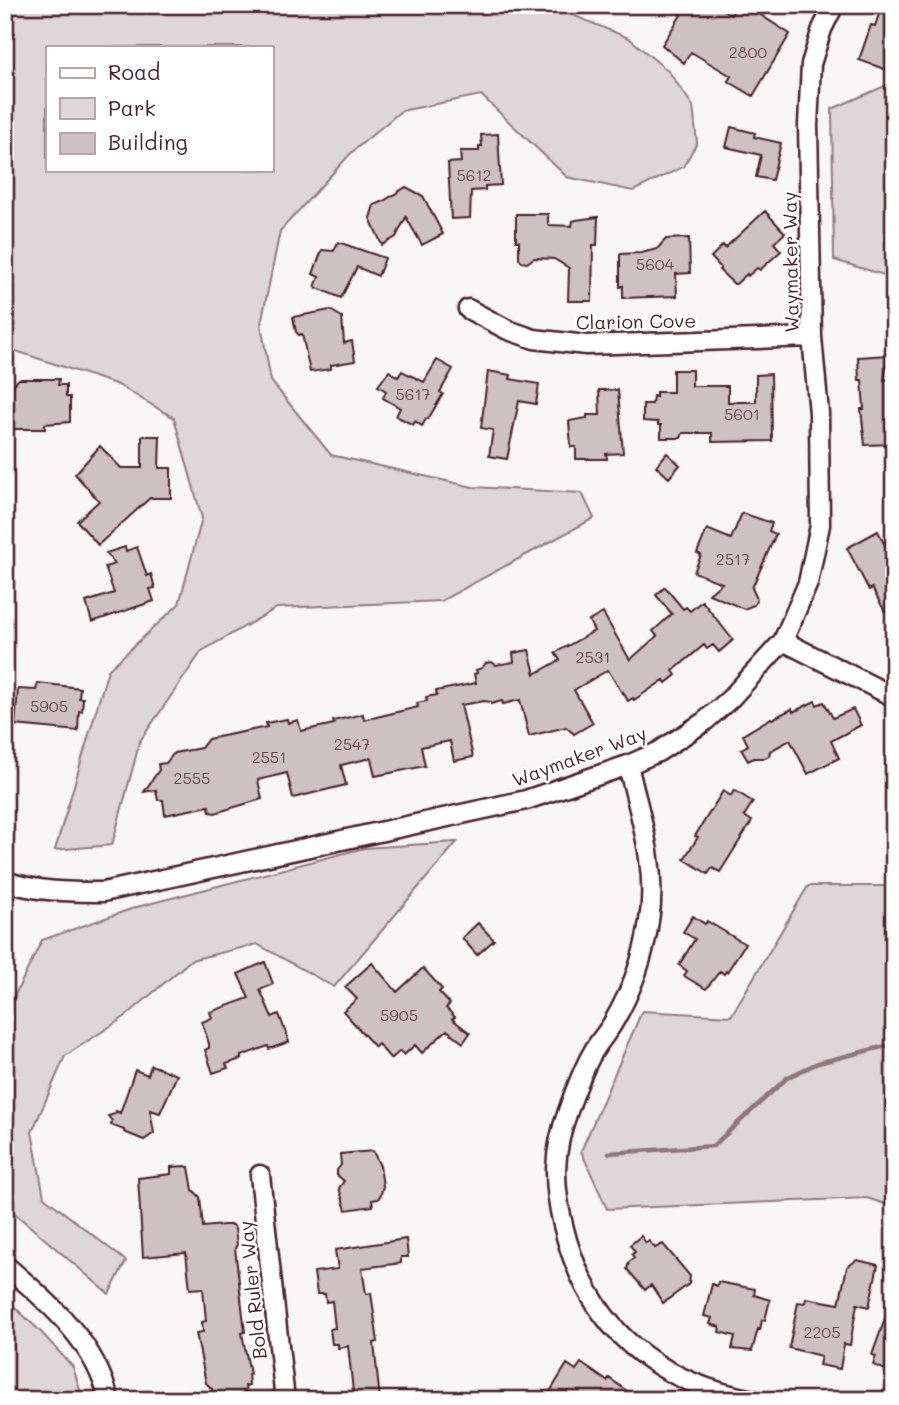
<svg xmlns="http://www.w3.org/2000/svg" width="899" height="1405" font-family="Mali,sans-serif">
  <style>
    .green { fill: #ded6d9; stroke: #947a82; stroke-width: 2; fill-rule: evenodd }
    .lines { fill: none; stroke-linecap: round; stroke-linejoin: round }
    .stream { stroke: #8f747b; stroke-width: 4.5 }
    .building { fill: #cdc1c4; stroke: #4a1f2b; stroke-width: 2 }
    .minor-casing { stroke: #4a1f2b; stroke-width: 23 }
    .minor { stroke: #fff; stroke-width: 18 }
    .labels { text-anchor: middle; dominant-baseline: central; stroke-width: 5; stroke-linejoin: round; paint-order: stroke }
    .number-label { font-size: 16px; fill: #6b4851 }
    .street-label { font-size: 19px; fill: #4a1f2b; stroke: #fff }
  </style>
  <rect width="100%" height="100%" fill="#f8f6f7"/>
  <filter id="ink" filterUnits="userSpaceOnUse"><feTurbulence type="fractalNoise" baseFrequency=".0143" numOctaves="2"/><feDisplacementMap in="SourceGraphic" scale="14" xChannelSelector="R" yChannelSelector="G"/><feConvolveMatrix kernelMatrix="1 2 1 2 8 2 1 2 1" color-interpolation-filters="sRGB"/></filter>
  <g filter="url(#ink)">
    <path class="green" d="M5,5h543l81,33 40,34 24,34 4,37 -14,24 -50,24 -66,-14 -86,-82 -80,16 -49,41 -72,79 -19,93 10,57 60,74 142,32 109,6 12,25 -153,83 -164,7 -75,43 -62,90 -28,104 -57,5 53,-180 71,-66 23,-86 -28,-100 -56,-33 -102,-34 -11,4v-210l8,-10 -8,-34zM271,47v123h-224v-123z
      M894,82v196l-60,-18 -2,-151z
      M457,842l-123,145 -77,-43 -66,16 -65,56 -61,40 -33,76 12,65 82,64 -17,33 -104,-89v-190l37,-75 95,-33 227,-59z
      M808,886h86v321l-27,-9 -260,11 -26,-58 61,-140 89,5z
      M5,1298l35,33 33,36 10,33h-78z"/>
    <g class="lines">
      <path class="stream" d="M609,1153l104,-7 75,-69 30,-14 76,-19"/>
    </g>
    <path class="building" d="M666,5h50l15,10 6,-10h8l45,29 -37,62 -25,-15 3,-5 -40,-24 -7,11 -22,-18 19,-30z
      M882,5h12v57l-4,9 -31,-11 12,-35 4,1z
      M731,127l24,6 -1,4 27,6 -9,37 -16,-3 5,-22 -35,-8z
      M498,134l3,51 -16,1v4l-14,1 -1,27 -19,1 -3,-56 13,-1 -1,-11h19v-5h3l-1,-11z
      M406,187l17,9 20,38 -21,11 -16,-28 -10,20 -14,8 -12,-27 4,-13 8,-3z
      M765,211l20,22 -11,10 7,8 -21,19 -3,-2 -9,8 -1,-2 -11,10h-2l-15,-14 2,-2 -10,-11 12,-12 2,3z
      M516,214h32v11l24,1 1,-5 3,-1 22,-3 -1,28h-4l-1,56h-24l1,-33 -15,-9 -20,-1 -7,5 -5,-1 -3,-4v-17h-3z
      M689,238l1,35 -14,1 1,22 -54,2v-12l-3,1v-33l21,-1 16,-4 9,-10z
      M338,242l47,16 -7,18 -21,-9 -16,31 -26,-11 4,-10 -6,-3 9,-24 12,1z
      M330,310l12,7 2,26 8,-2 3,20 -24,4v4l-21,3 -8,-38 -3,1 -3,-3 -3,-15z
      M888,355l-4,25 10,-2v66l-29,1 -4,-36h3l-2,-29h-3l-1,-23z
      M437,360l16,9 -13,23 3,2 -15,25h-2l-4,7 -7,-5 -2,4 -17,-9 4,-8 -17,-10 3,-7 -8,-5 11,-15 9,6 4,-6 22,11z
      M673,370h19v16h36v16h28v-27l15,-1 1,67 -60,1v-9h-29l-2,5h-20v-13h-3v-3l-15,-1v-17h9l1,-8 3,1v-5h17z
      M488,371l23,4 -1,4 29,5 -3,20 -17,-3 -12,58 -18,-3 4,-26 -12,-2z
      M19,379h40l-1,6h8v12h4v25l-25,2v5h-40v-43h7z
      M599,390h19l5,63 -17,1 1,5h-31v-12h-5l-2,-26 18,-3v-3h13z
      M142,436h18l-1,32h12v30h-21l-52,47 -21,-24 22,-20 -24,-27 25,-28 21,22h21z
      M667,453l13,12 -11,13 -13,-12z
      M742,513l30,10 -3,8 7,3 -24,54 5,11 -3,6 -10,4 -35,-15 13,-11 -28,-11 7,-17 -4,-2 10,-24 24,10z
      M878,531l16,33v43l-9,5 -13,-24 -3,2 -22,-42z
      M125,547l1,4 11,-4 10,29 4,-2 4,14 -5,1 4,12 -62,21 -6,-20 28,-9 -9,-26 10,-3 -9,-11z
      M665,587l18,22 3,-2 4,4 12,-10 31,39 -14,12 -6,-7 -6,4 -3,-4 -31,26 3,4 -10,8 -2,-3 -30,20 -1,-2 -5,3 -5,-9 -1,1 -14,-23 -34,20 19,33 -19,11 -8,-7 -37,9 -9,-36 -17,4 -1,-3 -11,3v-2l-7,-1 -23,4 12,52 -19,4 -4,-20 -29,6 4,19 -50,10 -4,-18 -30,7 5,20 -53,13 -6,-25 -29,7 4,19 -47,14 -5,-1 -1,-6 -44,9 -2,-15h-5l-2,-10 -12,2 15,-22 -1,-6 8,-1 8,-10 27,-5 7,-9 59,-12 -1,-4 21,-4 1,4 10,-3 3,11 33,-7 -1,-3 30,-7 1,6 54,-13 -1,-4 10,-2 -1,-4 11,-2 -1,-4 40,-8 -2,-9 3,-1 -1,-3 6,-2 4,-5 6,-1 4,3 18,-3 -1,-9 16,-3 6,24 25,-14 -5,-7 39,-22 -5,-10 14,-8 27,47 27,-24 -4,-5 19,-17 -16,-19z
      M38,683l42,5 -1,10h4l-1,13h-3l-1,20 -63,-6 3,-36 18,1z
      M815,701l2,4 7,-3 9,16 20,-9 8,16 -30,16 8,17 -31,16 -18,-34 -20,11 -1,5 -4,2h-11l-6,3 -7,-12 7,-4 -5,-10 28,-17 1,1 20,-10 1,3z
      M734,790l19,12 -9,14 8,5 -32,51 -8,-4 -4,6 -24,-15 14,-22 -3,-1 28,-45 8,5z
      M693,916l12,8 2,-3 38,23 -18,28 -1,-1 -2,3 -4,-3 -14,18 -22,-13 3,-5 -8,-6 16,-26 -12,-7z
      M478,923l16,17 -17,15 -15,-17z
      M265,962l8,22 -13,6 12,27 7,-3 10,28 -20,7 -1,-3 -27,10v3l-15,5 2,4 -15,5 -8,-23 4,-2v-4l-7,-22 10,-4 -2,-6 39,-14 -11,-24z
      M372,963l25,29 26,-24 19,21 -3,3 11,12 -4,4 9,9 -3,2 18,14 -7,10 -16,-13 -25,23 -7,-8 -11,10 -4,-4 -9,8 -13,-15 -3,3 -32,-36 14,-12 -12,-12z
      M151,1065l26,10 -17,38 -10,-3 4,23 -10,7 -20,-8v-2l-13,-5 1,-4 -4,-5 7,-2 1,-3 4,2 15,-43 13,5z
      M373,1151l7,15 3,20 -2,8 -3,5 -6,1 1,6 -27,4 -7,-22 5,-7 -7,-6v-5l4,-5 -1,-11z
      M185,1166l4,1 4,23 7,7 3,30 21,-2h9l2,4 2,16 -2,3 10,84 -3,1 8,41h-2l1,11 -4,1 2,14h-33l-2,-11 -6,-6 -10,-50 7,-1 -1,-10 4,-1 -3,-33 -13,1 -4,-36 -43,4 -5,-79 33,-4v-7z
      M641,1236l5,7 3,-2 6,7 8,-4 27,32 -1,8 -26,19 -12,-18 -6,5 -18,-21 2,-7 5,-4 -2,-4 3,-2 -5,-7z
      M406,1239l2,18h-7v6l-39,5 4,26 5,-1 7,49 -4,1 6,57h-26l-6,-54 -10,2v-4h-6l-2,-15 5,-1 -3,-27 -6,1 -1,-8h-8l-3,-22 24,-3 -3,-19z
      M857,1260l21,5 -9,42 -12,-3 -7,41 -6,-1 -4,25 -21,-4 2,-9 -32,-8 9,-46 7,1 1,-5 33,6 8,-37z
      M718,1282l37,7 -1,6 16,5 -5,20h-3l-2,10 -2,-1 -6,22 -20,-2 3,-13 -16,-4 1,-5 -10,-3 2,-6 -8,-2 8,-32 5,2z
      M892,1299l2,66 -3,7 -18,-7 3,-9 -4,-1z
      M581,1363l26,18 2,-3 18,13 -6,9h-66l-7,-5 19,-31 9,6z"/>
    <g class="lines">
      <defs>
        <path id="minor" d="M468,309l40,21 26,9 52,6 226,-8
          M783,641l111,56
          M628,765c12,51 30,103 21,156 -5,36 -17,69 -35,100 -6,11 -15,20 -21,31 -10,17 -18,39 -25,59 -15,41 -15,72 -5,114 24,101 90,157 191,175
          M5,881c32,11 64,11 98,11l423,-92 102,-35 30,-13 46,-30 27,-24 52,-57 25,-58 12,-58 -1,-112 -7,-76 -4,-212 3,-61 11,-35 12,-24
          M260,1175l25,225
          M5,1265c44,38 90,76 104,135"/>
      </defs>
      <use href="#minor" class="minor-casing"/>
      <use href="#minor" class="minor"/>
    </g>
  </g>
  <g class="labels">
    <g class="number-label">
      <text x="748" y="51">2800</text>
      <text x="474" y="174">5612</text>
      <text x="655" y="263">5604</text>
      <text x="413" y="393">5617</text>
      <text x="742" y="413">5601</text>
      <text x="733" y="558">2517</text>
      <text x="593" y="656">2531</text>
      <text x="49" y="705">5905</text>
      <text x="352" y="743">2547</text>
      <text x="269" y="756">2551</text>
      <text x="192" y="777">2555</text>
      <text x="399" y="1014">5905</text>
      <text x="822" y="1331">2205</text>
    </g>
    <g class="street-label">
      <text transform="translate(790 262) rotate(-91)">Waymaker Way</text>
      <text transform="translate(636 321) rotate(-1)">Clarion Cove</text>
      <text transform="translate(579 756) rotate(-20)">Waymaker Way</text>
      <text transform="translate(252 1290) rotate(-96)">Bold Ruler Way</text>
    </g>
  </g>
  <rect width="899" height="1405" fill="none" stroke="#fff" stroke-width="28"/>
  <rect x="14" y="14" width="871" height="1377" fill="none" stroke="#4a1f2b" stroke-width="2.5" filter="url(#ink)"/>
  <rect x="46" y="46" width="228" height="126" fill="#ffffff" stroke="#b7a5aa" stroke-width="2"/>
  <rect x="60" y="68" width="35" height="10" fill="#ffffff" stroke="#b7a5aa" stroke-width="2"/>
  <text x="108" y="80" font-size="21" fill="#4a1f2b">Road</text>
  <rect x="60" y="98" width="35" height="21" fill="#ded6d9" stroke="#b7a5aa" stroke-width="2"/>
  <text x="108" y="116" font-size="21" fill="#4a1f2b">Park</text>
  <rect x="60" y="133" width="35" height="21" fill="#cdc1c4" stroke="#b7a5aa" stroke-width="2"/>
  <text x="108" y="150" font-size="21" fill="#4a1f2b">Building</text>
</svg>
